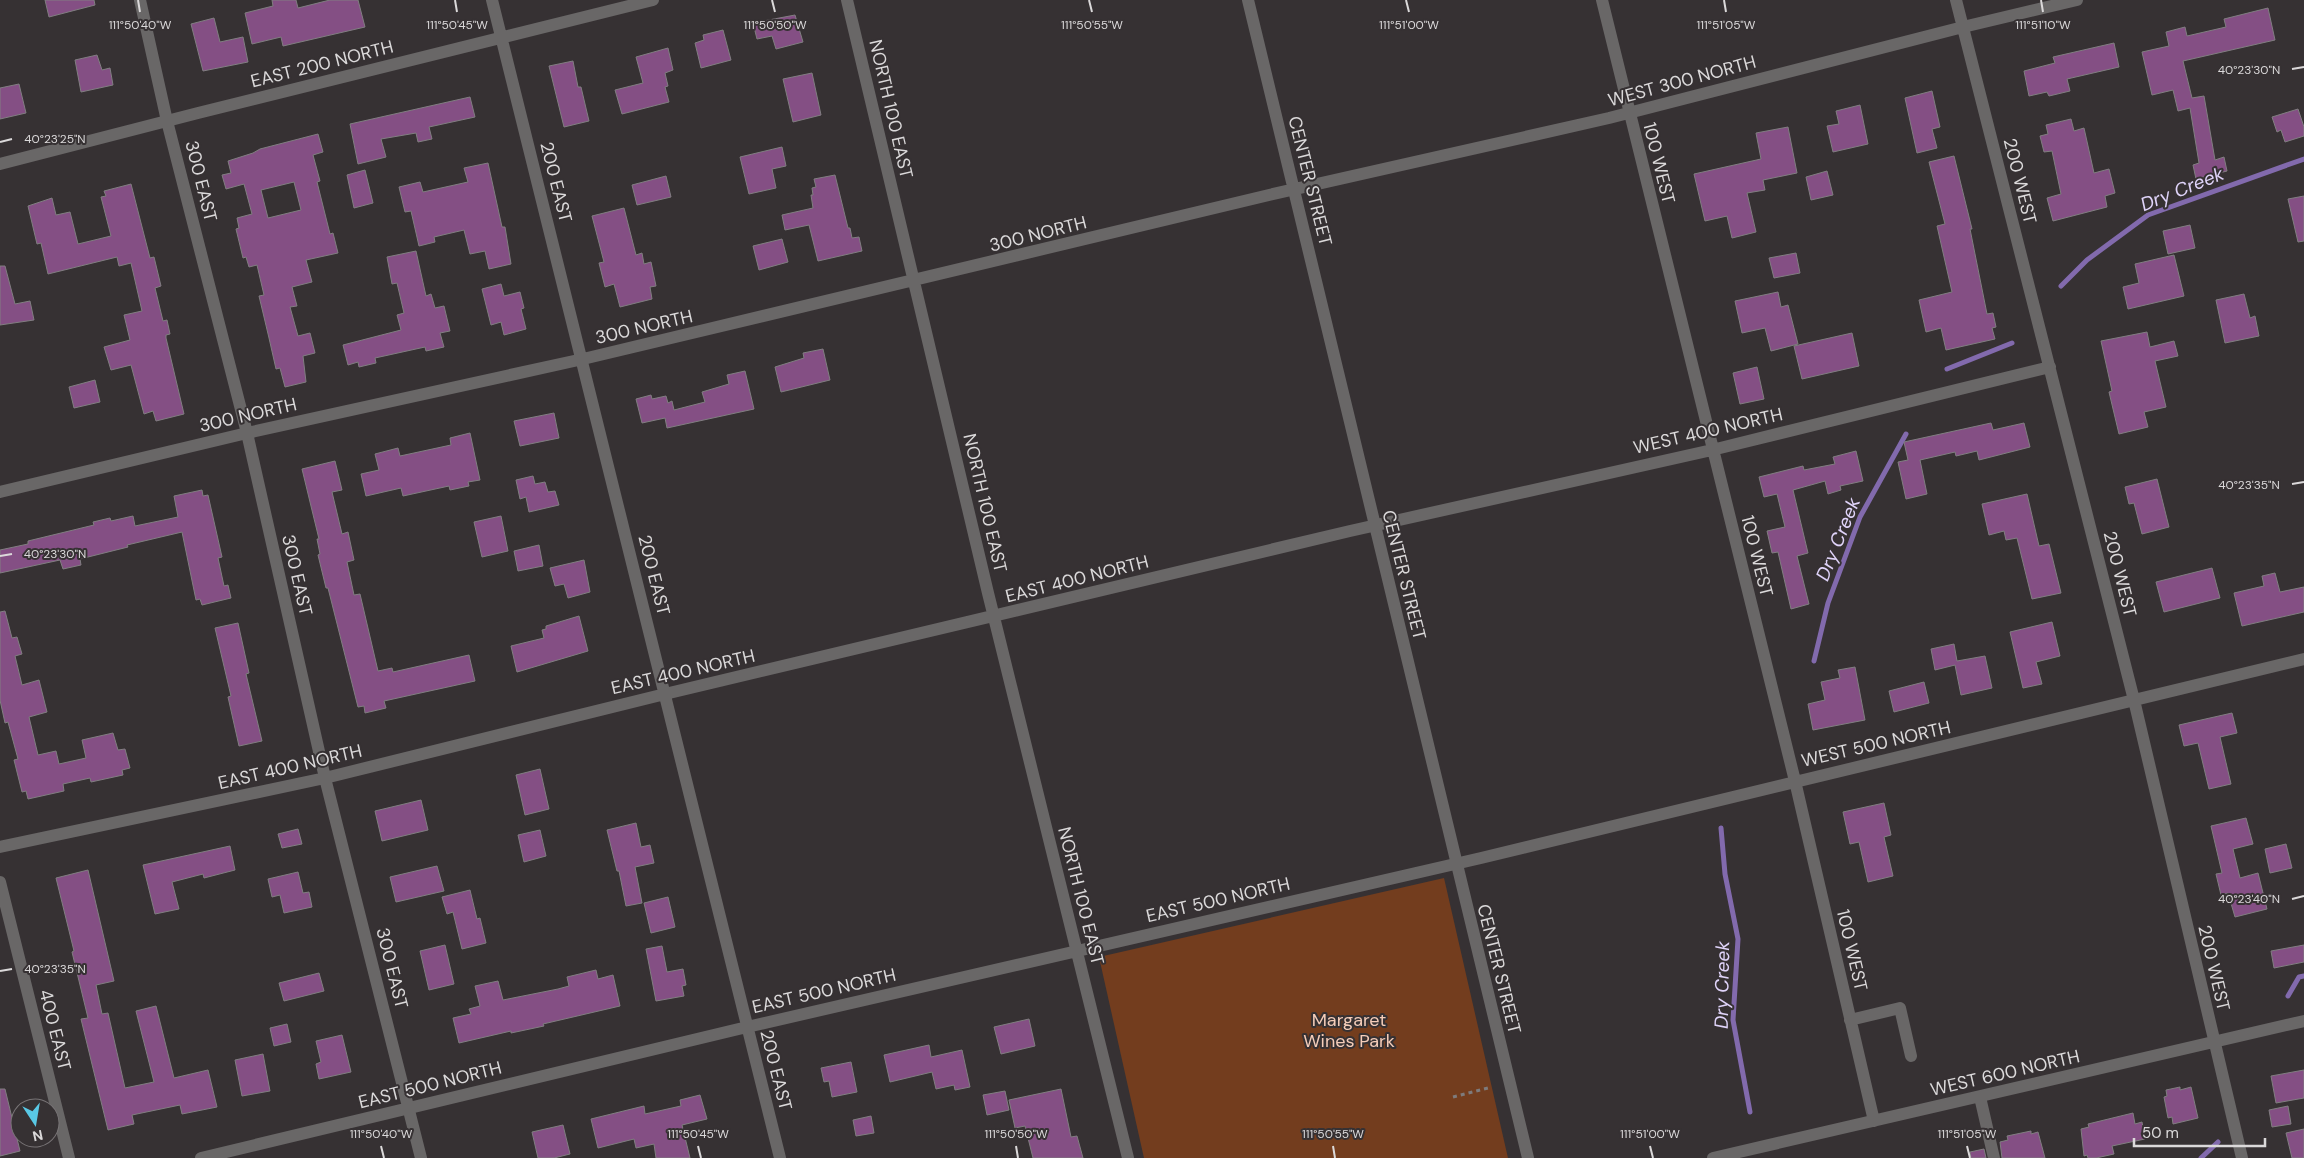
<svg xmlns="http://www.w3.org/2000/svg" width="2304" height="1158" font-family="'DM Sans',sans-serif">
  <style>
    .green { fill: #733d1e }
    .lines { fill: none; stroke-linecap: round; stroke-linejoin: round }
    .stream { stroke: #826aad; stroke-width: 5 }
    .building { fill: #844f84; stroke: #817e81; fill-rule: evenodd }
    .path { stroke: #7e7b7c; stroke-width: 3; stroke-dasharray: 4 4; stroke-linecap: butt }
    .minor { stroke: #696767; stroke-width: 12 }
    .ticks { fill: none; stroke: #dbd9da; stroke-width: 2 }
    .labels { text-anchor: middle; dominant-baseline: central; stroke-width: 4; stroke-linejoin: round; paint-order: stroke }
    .street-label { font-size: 18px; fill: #dbd9da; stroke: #363133 }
    .park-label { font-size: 18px; fill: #f5cdb9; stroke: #363133 }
    .water-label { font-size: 19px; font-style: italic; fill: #e0d4fa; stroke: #363133 }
    .ticks-label { font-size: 12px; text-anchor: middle; fill: #dbd9da; stroke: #363133; stroke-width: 4; stroke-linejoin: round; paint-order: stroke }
  </style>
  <rect width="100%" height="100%" fill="#363133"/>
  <path class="green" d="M1444,878l64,280h-364l-45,-201z"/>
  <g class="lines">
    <path class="stream" d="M2061,286l26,-26 61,-45 156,-56
      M1947,369l65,-26
      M1814,661l14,-58 32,-86 46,-83
      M1721,828l4,46 13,65 -5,81 17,92
      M2288,996l11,-19 5,-1
      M2201,1158l17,-16"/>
  </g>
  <path class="building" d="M45,0h49l1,5 -46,12z
    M272,0h24l2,8 32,-8h28l7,27 -82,19 -2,-9 -29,7 -7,-31 28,-7z
    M2268,8l7,32 -92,21 9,37 12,-2 11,64 9,-3 3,14 -31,8 -3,-14 6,-2 -9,-55 -12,3 -5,-21 -21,5 -10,-43 27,-6 -3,-14 19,-5 2,9 39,-9 -2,-8z
    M795,15l8,27 -27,7 -4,-13 -15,3 -4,-16z
    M214,18l6,24 23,-5 5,25 -45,9 -12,-47z
    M723,30l8,30 -30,8 -6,-25 9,-3 -1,-5z
    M2114,43l5,24 -52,12 3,12 -21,5 -2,-4 -18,4 -5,-25 31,-8 -2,-6z
    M668,48l5,22 -8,3 3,13 -3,1 4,15 -47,12 -7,-24 28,-7 -7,-26z
    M97,55l5,15 8,-2 3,17 -32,7 -6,-32z
    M573,61l5,26h3l8,34 -25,6 -15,-61z
    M812,73l9,42 -28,7 -10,-43z
    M19,84l7,29 -26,6v-31z
    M1932,91l8,36 -8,2 5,19 -20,5 -12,-55z
    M470,97l5,20 -46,10 3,12 -14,3 -2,-9 -35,6 5,18 -28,7 -8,-40z
    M1860,105l8,39 -35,8 -6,-26 12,-2 -3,-13z
    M2298,109l6,18v9l-19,6 -4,-12 -4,2 -5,-15z
    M2071,119l3,12 10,-3 10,45 15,-4 6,24 -10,3 2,11 -54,14 -6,-23 14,-4 -9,-43 -8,1 -4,-16 8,-2 -2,-9z
    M1788,127l9,46 -34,7 2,10 -18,3 9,39 -24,6 -5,-22 -22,5 -11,-47 67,-15 -5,-26z
    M318,134l5,18 -10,3 7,26 -3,1 13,52 3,-1 5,20 -32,7 6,22 -20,5 5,19 -7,1 8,29 12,-3 5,20 -12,3 3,26 -21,5 -5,-19 -4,1 -7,-31 -10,-42 5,-1 -7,-30 -8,2 -3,-10 -3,1 -7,-29 3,-1 -2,-10 15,-4 -8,-30 -18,5 -4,-14 9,-2 -3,-12 25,-8 7,-4zM294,182l7,28 -33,8 -7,-28z
    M782,147l4,19 -14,3 4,19 -27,6 -9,-37z
    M1954,156l18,73h-2l17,85 6,-1 3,14 -4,1 3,11 -49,11 -5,-22 -15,4 -7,-32 33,-8 -15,-66 8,-2 -16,-62z
    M488,163l14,64h3l6,37 -22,5 -4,-18 -15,3 -6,-24 -30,7 1,5 -16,4 -8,-35 -6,1 -6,-25 21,-5 3,10 45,-10 -4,-14z
    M365,170l8,33 -19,5 -7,-33z
    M1827,171l6,24 -22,5 -5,-23z
    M835,175l13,53h2l2,10 7,-1 3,14 -44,10 -9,-36 -24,5 -3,-15 31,-7 -2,-13h2l-1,-7 4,-1 -2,-8z
    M666,176l5,21 -34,8 -5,-20z
    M131,184l19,74 4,-1 7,29 -6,2 8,33 4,-1 3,14 -4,1v3l18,76 -28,7 -3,-10 -9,3 -13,-49 -20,5 -7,-23 26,-7 -6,-25 18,-4 -11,-48 -12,3 -2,-9 -69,17 -7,-31 -4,1 -9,-38 24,-8 4,17 14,-3 8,32 33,-8 -10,-39 5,-1 -2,-5z
    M2304,196v45l-6,1 -10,-43z
    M624,208l12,47 6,-2 2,11 7,-2 5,24 -6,1 2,12 -32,8 -6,-23 -9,3 -6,-24 5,-1 -12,-46z
    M2190,225l5,23 -27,6 -5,-23z
    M782,239l6,23 -29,8 -6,-24z
    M416,251l10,45 5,-2 4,14 9,-2 6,25 -10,2 4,14 -18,4 -1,-4 -50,11 1,5 -17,4 -1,-5 -10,3 -5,-20 58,-15 -4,-15 7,-2 -7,-30 -5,1 -5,-27z
    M1796,253l4,20 -26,5 -5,-20z
    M2174,255l10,41 -56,13 -5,-22 16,-4 -4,-19z
    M0,266h5l10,38 15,-3 4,19 -34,5z
    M501,284l3,12 16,-4 4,16 -3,1 5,20 -22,6 -3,-13 -10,3 -9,-36z
    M1778,292l3,15 7,-2 10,39 -27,7 -6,-23 -23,5 -7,-32z
    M2244,294l6,24 5,-2 4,20 -34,7 -9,-43z
    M2147,332l3,15 24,-6 4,15 -23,5 11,46 -22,5 4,15 -29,7 -10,-42 3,-1 -11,-50z
    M1852,333l7,33 -57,13 -8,-33z
    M823,349l7,31 -49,12 -6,-25 29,-9 -1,-5z
    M1757,367l7,32 -24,5 -7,-31z
    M745,371l9,38 -87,19 -2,-10 -23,5 -6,-24 15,-4 1,4 14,-3 2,7 4,-2 2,9 31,-8 -3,-10 27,-8 -2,-9z
    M95,380l5,22 -26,6 -5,-21z
    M554,413l5,25 -39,8 -6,-25z
    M1991,423l2,7 31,-7 6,24 -51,13 -2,-9 -21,5 -1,-4 -35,8 7,34 -21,5 -8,-37 10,-2 -4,-18z
    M470,433l10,47 -12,2 1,4 -19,4 -1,-4 -46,10 -2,-8 -35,8 -5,-22 18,-4 -4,-16 23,-6 2,8 51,-11 -1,-7z
    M1856,451l7,30 -23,5 1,4 -13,4 -3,-13 -32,9 15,63 -11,3 12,48 -18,5 -13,-57 -6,1 -5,-22 18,-4 -8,-33 -13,3 -5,-20 44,-11 1,4 31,-6 -2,-7z
    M335,461l7,29 -10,2 10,42 6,-2 6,28 -7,2 7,33 6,-1 18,77 14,-3 1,4 76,-17 6,26 -91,20 2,7 -21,5 -1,-7 -6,1 -30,-119h-2l-8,-33 2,-1 -3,-15h2l-17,-70z
    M533,476l2,8 10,-2 3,10 7,-1 4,14 -30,7 -3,-15 -6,2 -4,-19z
    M2157,479l12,48 -27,7 -8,-31 -5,1 -4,-17z
    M202,490l1,6 5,-1 14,62 -4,1 6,28 4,-1 3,13 -29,7 -2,-6 -4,1 -14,-68 -55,13 1,2 -48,12 1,6 -18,4 -3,-9 -60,13v-23l28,-6v-3l66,-16 -1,-3 17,-4 1,3 22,-5 2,10 43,-9 -4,-21z
    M2027,494l12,52 10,-2 12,49 -29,6 -15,-61 -11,2 -2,-9 -15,4 -7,-31z
    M501,516l7,35 -26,6 -8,-35z
    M539,545l4,21 -25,5 -4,-20z
    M584,560l6,32 -22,6 -4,-14 -9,2 -5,-18z
    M2212,568l8,30 -56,14 -8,-30z
    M2275,573l5,19 24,-5v25l-62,14 -8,-33 30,-7 -2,-10z
    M5,611l7,27 5,-1 5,17 -7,2 7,29 17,-5 8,32 -18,5 9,38 18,-4 3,13 27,-6 -4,-18 31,-7 5,17 7,-1 5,19 -8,2 1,5 -32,7 -1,-4 -27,6 1,7 -36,8 -2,-8 -4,1 -8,-32 4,-1 -10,-37 -3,1 -5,-23v-88z
    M579,616l9,35 -71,21 -6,-26 33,-8 -2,-8 4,-1v-3z
    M2052,622l8,34 -24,6 6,22 -19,4 -13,-56z
    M238,623l11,50 -3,1 16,67 -23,5 -11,-49 3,-1 -16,-68z
    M1954,644l3,17 28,-5 7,32 -31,7 -6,-30 -20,5 -4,-21z
    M1855,667l10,53 -52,10 -5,-26 17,-4 -4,-18 19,-4 -2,-8z
    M1924,682l5,21 -35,9 -5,-21z
    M2232,713l5,20 -17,4 11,47 -22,5 -11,-46 -14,3 -5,-21z
    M540,769l9,40 -24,6 -9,-40z
    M421,800l7,30 -46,11 -7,-30z
    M1884,803l7,32 -7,2 9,39 -25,6 -9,-40 -9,2 -7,-32z
    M2246,818l7,26 -20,5 7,29 18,-5 9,36 -32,8 -7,-24 -7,2 -5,-21 6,-1 -11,-47z
    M636,823l5,24 9,-2 4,18 -19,4 7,36 -16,3 -7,-35h-2l-10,-41z
    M298,829l4,15 -20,4 -4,-14z
    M540,830l6,26 -22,6 -6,-27z
    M2286,844l6,24 -22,5 -5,-24z
    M230,846l5,24 -31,8 -1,-4 -31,8 7,27 -24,5 -12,-49z
    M437,866l7,25 -48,11 -6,-25z
    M88,870l26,111 -18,4 6,29 6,-1 17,75 29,-6 -18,-71 20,-5 18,72 34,-8 9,37 -35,7 -2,-9 -48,10 2,9 -26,6 -27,-111 7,-1 -16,-66 2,-1 -18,-73z
    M298,872l5,21 6,-1 3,15 -28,6 -4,-18 -8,2 -4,-18z
    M470,890l7,29 3,-1 6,25 -24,6 -9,-37 -6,2 -5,-17z
    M668,897l7,30 -24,6 -7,-30z
    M445,945l9,39 -25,6 -9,-39z
    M2304,945v17l-30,6 -3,-17z
    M662,946l5,26 16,-3 3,16 -4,1 2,10 -28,5 -10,-52z
    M596,970l2,9 15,-4 7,31 -77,18 1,2 -33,7v-2l-52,12 -6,-25 18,-4 -2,-5 11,-3 -5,-20 23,-5 5,19 55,-11 11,-3 -2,-9z
    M319,973l5,18 -40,10 -5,-18z
    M1029,1019l6,27 -34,8 -7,-27z
    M287,1024l4,18 -17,4 -4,-18z
    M342,1035l9,37 -32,7 -3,-15 5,-2 -5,-21z
    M929,1045l2,12 31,-7 8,37 -15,3 -1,-5 -18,4 -4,-17 -42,10 -6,-27z
    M263,1054l7,37 -28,5 -7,-36z
    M851,1062l6,30 -25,5 -3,-16 -5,1 -3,-14z
    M2304,1070v28l-28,5 -5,-27z
    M2180,1087v3l11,-3 7,31 -25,6 -1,-7 -4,1 -4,-21 3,-1 -1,-6z
    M0,1089h5l15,62 -20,5z
    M1061,1089l10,48 6,-1 6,22h-50l-8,-32 -10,2 -6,-28z
    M1005,1091l4,19 -22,5 -4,-20z
    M700,1095l7,24 -25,6 8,33h-34l-2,-14 -18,4 -2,-9 -36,9 -7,-29 53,-13 1,8 36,-8 -1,-6z
    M2288,1106l3,18 -19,3 -3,-17z
    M2133,1113l2,11 7,-2 3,17 -33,7 2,8 -18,4h-8l-1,-3 -3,1 -3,-27 8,-2 -1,-3z
    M871,1116l3,17 -18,3 -3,-16z
    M563,1125l7,29 -16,4h-16l-6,-26z
    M2304,1129v29h-12l-6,-25z
    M2031,1131v3l7,-2 7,26h-43l-2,-16 8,-2 -1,-4z
    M1984,1149l2,9h-15l-1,-6z"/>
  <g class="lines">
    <path class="path" d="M1453,1097l35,-9"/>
    <path class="minor" d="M140,0l27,121 80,312 78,345 96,380
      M492,0l288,1158
      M847,0l141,593 140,565
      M1248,0l280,1158
      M1602,0l193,781 79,340
      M1956,0l178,700 108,458
      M0,164l198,-51 455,-113
      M0,492l247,-59 336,-74 686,-164 340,-77 354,-91 114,-27
      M0,847l325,-69 340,-84 685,-163 362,-81 338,-83
      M0,882l69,276
      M1850,1020l50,-12 11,48
      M1980,1097l14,61
      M201,1158l546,-131 734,-169 823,-199
      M1713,1158l591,-137"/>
  </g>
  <path class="ticks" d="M138,0l2,12M455,0l2,12M772,0l3,12M1089,0l3,12M1406,0l3,12M1724,0l2,12M2041,0l2,12M2292,69l12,-2M0,142l12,-3M2292,484l12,-2M0,556l12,-2M2292,899l12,-3M0,971l12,-2M381,1146l3,12M698,1146l3,12M1016,1146l2,12M1333,1146l2,12M1650,1146l3,12M1967,1146l3,12"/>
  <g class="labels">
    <g class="street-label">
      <text transform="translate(322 64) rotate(-14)">EAST 200 NORTH</text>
      <text transform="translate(1682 81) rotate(-15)">WEST 300 NORTH</text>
      <text transform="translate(891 109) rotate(77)">NORTH 100 EAST</text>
      <text transform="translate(1659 163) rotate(76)">100 WEST</text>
      <text transform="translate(201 181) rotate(76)">300 EAST</text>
      <text transform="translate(1310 181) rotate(76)">CENTER STREET</text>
      <text transform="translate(2020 181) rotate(76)">200 WEST</text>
      <text transform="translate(556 182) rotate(76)">200 EAST</text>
      <text transform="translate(1038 234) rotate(-14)">300 NORTH</text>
      <text transform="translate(644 327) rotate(-13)">300 NORTH</text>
      <text transform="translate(248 415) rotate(-13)">300 NORTH</text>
      <text transform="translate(1708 431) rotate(-13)">WEST 400 NORTH</text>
      <text transform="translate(985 503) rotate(77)">NORTH 100 EAST</text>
      <text transform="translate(1757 556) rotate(76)">100 WEST</text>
      <text transform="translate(2120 574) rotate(76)">200 WEST</text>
      <text transform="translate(297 575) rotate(77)">300 EAST</text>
      <text transform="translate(654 575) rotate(76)">200 EAST</text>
      <text transform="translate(1404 575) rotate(76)">CENTER STREET</text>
      <text transform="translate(1077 579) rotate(-14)">EAST 400 NORTH</text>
      <text transform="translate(683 672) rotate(-13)">EAST 400 NORTH</text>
      <text transform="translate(1876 744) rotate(-13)">WEST 500 NORTH</text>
      <text transform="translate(290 767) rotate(-13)">EAST 400 NORTH</text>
      <text transform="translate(1081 896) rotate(76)">NORTH 100 EAST</text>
      <text transform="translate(1218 900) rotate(-13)">EAST 500 NORTH</text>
      <text transform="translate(1852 950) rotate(77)">100 WEST</text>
      <text transform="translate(392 968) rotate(76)">300 EAST</text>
      <text transform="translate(2214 968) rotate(77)">200 WEST</text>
      <text transform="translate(1499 969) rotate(76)">CENTER STREET</text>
      <text transform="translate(824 991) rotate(-13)">EAST 500 NORTH</text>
      <text transform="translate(55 1030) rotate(76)">400 EAST</text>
      <text transform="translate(776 1070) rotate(76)">200 EAST</text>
      <text transform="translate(2005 1073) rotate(-13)">WEST 600 NORTH</text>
      <text transform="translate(430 1085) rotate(-14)">EAST 500 NORTH</text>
    </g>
    <g class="park-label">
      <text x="1349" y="1020">Margaret<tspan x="1349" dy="21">Wines Park</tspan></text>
    </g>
    <g class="water-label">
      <text transform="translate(2182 189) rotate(-22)">Dry Creek</text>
      <text transform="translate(1838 539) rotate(-68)">Dry Creek</text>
      <text transform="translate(1722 985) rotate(-89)">Dry Creek</text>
    </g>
  </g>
  <g class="ticks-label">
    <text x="140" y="29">111°50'40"W</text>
    <text x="457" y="29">111°50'45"W</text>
    <text x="775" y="29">111°50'50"W</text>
    <text x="1092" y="29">111°50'55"W</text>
    <text x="1409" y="29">111°51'00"W</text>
    <text x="1726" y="29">111°51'05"W</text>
    <text x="2043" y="29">111°51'10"W</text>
    <text x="2249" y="74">40°23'30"N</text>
    <text x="55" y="143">40°23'25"N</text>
    <text x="2249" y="489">40°23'35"N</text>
    <text x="55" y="558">40°23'30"N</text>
    <text x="2249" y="903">40°23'40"N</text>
    <text x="55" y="973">40°23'35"N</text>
    <text x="381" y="1138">111°50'40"W</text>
    <text x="698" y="1138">111°50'45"W</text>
    <text x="1016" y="1138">111°50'50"W</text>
    <text x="1333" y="1138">111°50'55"W</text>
    <text x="1650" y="1138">111°51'00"W</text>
    <text x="1967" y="1138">111°51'05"W</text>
  </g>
  <g transform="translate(35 1123) rotate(168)"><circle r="24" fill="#363133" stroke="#787476"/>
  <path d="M0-4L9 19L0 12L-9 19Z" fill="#59c8e5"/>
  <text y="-8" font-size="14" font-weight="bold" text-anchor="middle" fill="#dbd9da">N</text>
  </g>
  <path d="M2134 1138v8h131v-8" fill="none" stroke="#dbd9da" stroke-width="2.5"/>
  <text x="2142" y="1138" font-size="15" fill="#dbd9da" stroke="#363133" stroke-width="4" paint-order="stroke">50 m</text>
</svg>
